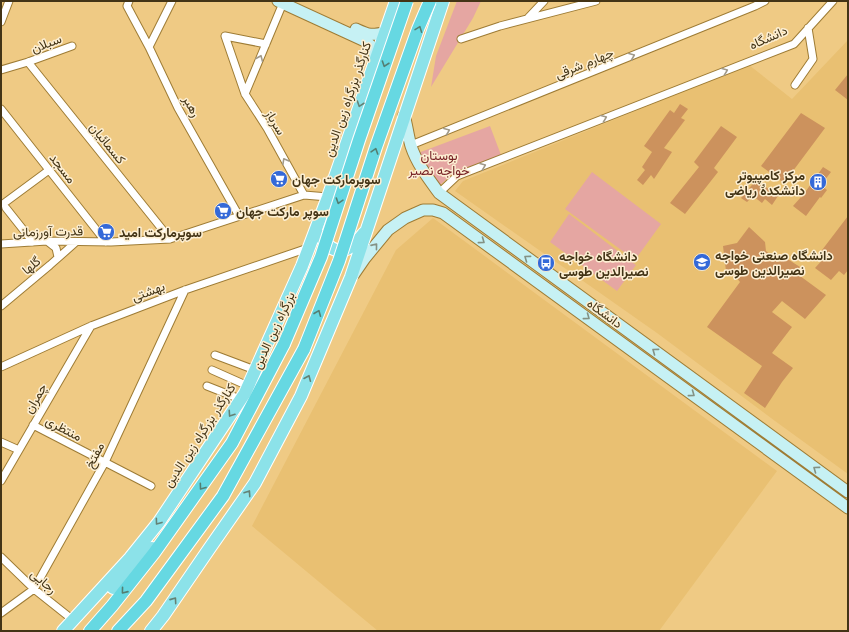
<svg xmlns="http://www.w3.org/2000/svg" width="849" height="632" font-family="'Open Sans',Vazirmatn,sans-serif">
  <style>
    .built { fill: #e9c072 }
    .green { fill: #e5a6a2 }
    .building { fill: #cc925d }
    .lines { fill: none; stroke-linecap: round; stroke-linejoin: round }
    .minor-casing { stroke: #9e7c35; stroke-width: 9 }
    .secondary-casing { stroke: #9e7c35; stroke-width: 13 }
    .primary-casing { stroke: #fff; stroke-width: 14 }
    .trunk-casing { stroke: #fff; stroke-width: 14 }
    .minor { stroke: #fff; stroke-width: 7 }
    .secondary { stroke: #c6f1f4; stroke-width: 11 }
    .primary { stroke: #8ce2e9; stroke-width: 12 }
    .trunk { stroke: #66d8e2; stroke-width: 12 }
    .trunk-bridge-casing { stroke: #fff; stroke-width: 14; stroke-linecap: butt }
    .trunk-bridge { stroke: #66d8e2; stroke-width: 12 }
    .oneway { stroke: #537e72 }
    .oneway2 { stroke: #a19a8a }
    .oneway3 { stroke: #648275 }
    .oneway4 { stroke: #849285 }
    .labels { text-anchor: middle; dominant-baseline: central; stroke-width: 3; stroke-linejoin: round; paint-order: stroke }
    .street-label { font-size: 13px; fill: #433416; stroke: #fdefd3 }
    .park-label { font-size: 13px; fill: #772225; stroke: #fdefd3 }
    .poi-label { font-size: 13px; font-weight: bold; fill: #433416; stroke: #fdefd3; text-anchor: start }
  </style>
  <rect width="100%" height="100%" fill="#efca84"/>
  <path class="built" d="M848,40v434l-73,-53 -118,-88 -202,-142 8,-10 286,-116 43,34z
    M433,218l344,253 -118,160h-281l-126,-105 144,-276z"/>
  <path class="green" d="M457,1h24l-8,17 -42,69 5,-31z
    M490,126l11,29 -48,18 -15,14 -20,-34z
    M592,172l69,52 -26,36 -70,-51z
    M569,214l67,51 -19,26 -67,-49z"/>
  <path class="building" d="M848,74v26l-13,-10z
    M680,104l8,5 -7,9 4,2 -21,28 8,4 -18,27 -3,-4 -8,10 -6,-5 8,-10 -3,-3 10,-15 -8,-6 26,-36 4,3z
    M801,113l24,15 -41,55 -23,-17z
    M721,126l16,11 -23,31 4,4 -33,42 -15,-11 29,-36 -5,-5z
    M823,167l8,5 -10,13 6,5 -6,8 -1,-1 -14,19 -13,-10 8,-9v1z
    M756,180l22,16 -6,9 -7,-6 -3,4 -9,-7 -6,6 -6,-4z
    M848,216v54l-4,5 -5,-4 -8,9 -16,-12 9,-10 -5,-4z
    M749,227l16,15 1,9 13,11 7,-4 14,9 -4,6 30,22 -21,24 -23,-18 -10,11 20,15 -20,26 21,15 -11,14 -17,26 -21,-15 18,-27 -55,-39 33,-45 -10,-12 -4,1 -3,-25 14,-3z"/>
  <g class="lines">
    <defs>
      <path id="minor" d="M129,1l-2,5 22,41 29,61 61,108
        M528,18l16,-17
        M1,22l8,-21
        M461,39l39,-13 96,-25
        M266,44l-41,-8 20,58 22,34 37,67
        M149,47l23,-46
        M28,62l142,177
        M1,70l27,-8 44,-16
        M795,85l18,-26 -5,-31
        M245,94l38,-91
        M1,109l105,133
        M411,145l344,-139 10,-5
        M439,193l18,-17 337,-132 39,-43
        M3,204l46,-34
        M6,208l27,34
        M47,241l9,7 2,9
        M1,244l46,-3 64,1 59,-3 134,-44 24,2
        M1,306l49,-41 26,-23
        M215,355l40,15
        M1,367l90,-41 94,-36 123,-42
        M212,370l36,16
        M207,386l33,13
        M33,425l118,61
        M1,442l18,8
        M1,481l90,-155
        M1,557l33,32 39,31
        M1,613l33,-24 71,-127 80,-172"/>
      <path id="secondary" d="M278,1l87,40c8,5 9,10 11,19
        M356,29c13,6 15,7 30,3
        M404,115c3,10 4,21 7,31 6,18 17,32 28,47l409,299
        M354,274l11,-16 23,-28 17,-12 18,-8h10l10,3 405,295"/>
      <path id="primary" d="M321,236c5,10 15,18 26,13 7,-3 13,-11 17,-16
        M113,588l18,-17 21,-23
        M63,631l67,-73 29,-36 86,-129 57,-127 26,-69 68,-196
        M151,631l12,-15 46,-67 46,-66 46,-87 50,-119 92,-276"/>
      <path id="trunk" d="M90,631l22,-25 42,-53 78,-110 52,-99
        M118,631l28,-30 77,-105 81,-147"/>
    </defs>
    <use href="#minor" class="minor-casing"/>
    <use href="#secondary" class="secondary-casing"/>
    <use href="#primary" class="primary-casing"/>
    <use href="#trunk" class="trunk-casing"/>
    <use href="#minor" class="minor"/>
    <use href="#secondary" class="secondary"/>
    <use href="#primary" class="primary"/>
    <use href="#trunk" class="trunk"/>
    <defs>
      <path id="trunk-bridge" d="M284,344l37,-87 38,-117 48,-139
        M304,349l35,-88 37,-114 42,-118 12,-28"/>
    </defs>
    <use href="#trunk-bridge" class="trunk-bridge-casing"/>
    <use href="#trunk-bridge" class="trunk-bridge"/>
  </g>
  <defs><path id="oneway-chevron" d="M-2-3.5L2.5 0L-2 3.5" fill="none" stroke-width="1.6" stroke-linecap="round" stroke-linejoin="round"/></defs>
  <g class="oneway">
    <use href="#oneway-chevron" transform="translate(419 29) rotate(-69)"/>
    <use href="#oneway-chevron" transform="translate(385 64) rotate(109)"/>
    <use href="#oneway-chevron" transform="translate(375 151) rotate(-72)"/>
    <use href="#oneway-chevron" transform="translate(339 201) rotate(108)"/>
    <use href="#oneway-chevron" transform="translate(318 313) rotate(-68)"/>
    <use href="#oneway-chevron" transform="translate(202 487) rotate(126)"/>
    <use href="#oneway-chevron" transform="translate(124 591) rotate(129)"/>
  </g>
  <g class="oneway2">
    <use href="#oneway-chevron" transform="translate(632 56) rotate(-22)"/>
    <use href="#oneway-chevron" transform="translate(260 58) rotate(-67)"/>
    <use href="#oneway-chevron" transform="translate(725 71) rotate(-21)"/>
    <use href="#oneway-chevron" transform="translate(604 118) rotate(-21)"/>
    <use href="#oneway-chevron" transform="translate(447 131) rotate(-22)"/>
    <use href="#oneway-chevron" transform="translate(285 161) rotate(-119)"/>
    <use href="#oneway-chevron" transform="translate(483 166) rotate(-21)"/>
  </g>
  <g class="oneway3">
    <use href="#oneway-chevron" transform="translate(360 104) rotate(109)"/>
    <use href="#oneway-chevron" transform="translate(308 378) rotate(-67)"/>
    <use href="#oneway-chevron" transform="translate(231 414) rotate(124)"/>
    <use href="#oneway-chevron" transform="translate(248 493) rotate(-56)"/>
    <use href="#oneway-chevron" transform="translate(158 522) rotate(126)"/>
    <use href="#oneway-chevron" transform="translate(174 600) rotate(-55)"/>
  </g>
  <g class="oneway4">
    <use href="#oneway-chevron" transform="translate(482 241) rotate(36)"/>
    <use href="#oneway-chevron" transform="translate(375 246) rotate(-51)"/>
    <use href="#oneway-chevron" transform="translate(527 258) rotate(-144)"/>
    <use href="#oneway-chevron" transform="translate(587 317) rotate(36)"/>
    <use href="#oneway-chevron" transform="translate(655 351) rotate(-144)"/>
    <use href="#oneway-chevron" transform="translate(692 394) rotate(36)"/>
    <use href="#oneway-chevron" transform="translate(816 469) rotate(-144)"/>
  </g>
  <defs>
    <symbol id="supermarket-disc" viewBox="-11 -11 22 22"><circle r="9.5" fill="#3469d8" stroke="#fdefd3"/><path d="M-6-5.5h2.5l.6 2H6L4.5 2H-2.5L-4.4-4H-6ZM-1.5 3.2a1.3 1.3 0 1 0 .1 0ZM3 3.2a1.3 1.3 0 1 0 .1 0Z" fill="#fff"/></symbol>
    <symbol id="building-disc" viewBox="-11 -11 22 22"><circle r="9.5" fill="#3469d8" stroke="#fdefd3"/><path d="M-4-6H4V6H1V3H-1V6H-4ZM-2.5-4.3h1.7v1.8h-1.7ZM.8-4.3h1.7v1.8H.8ZM-2.5-1h1.7V.8h-1.7ZM.8-1h1.7V.8H.8Z" fill="#fff"/></symbol>
    <symbol id="university-disc" viewBox="-11 -11 22 22"><circle r="9.5" fill="#3469d8" stroke="#fdefd3"/><path d="M0-5L7-2L0 1L-7-2ZM-4 1L0 2.5L4 1V4Q0 6-4 4Z" fill="#fff"/></symbol>
    <symbol id="bus-disc" viewBox="-11 -11 22 22"><circle r="9.5" fill="#3469d8" stroke="#fdefd3"/><path d="M-5-6H5V4H4V6H2V4H-2V6H-4V4H-5ZM-3.5-4V0h7V-4ZM-3.5 1.2v1.5H-2V1.2ZM2 1.2v1.5H3.5V1.2Z" fill="#fff"/></symbol>
  </defs>
  <g fill-rule="evenodd">
    <use href="#supermarket-disc" x="269" y="169" width="20" height="20"/>
    <use href="#building-disc" x="808" y="172" width="20" height="20"/>
    <use href="#supermarket-disc" x="213" y="201" width="20" height="20"/>
    <use href="#supermarket-disc" x="96" y="222" width="20" height="20"/>
    <use href="#university-disc" x="692" y="252" width="20" height="20"/>
    <use href="#bus-disc" x="536" y="253" width="20" height="20"/>
  </g>
  <g class="labels">
    <g class="street-label">
      <text transform="translate(768 37) rotate(-24)">دانشگاه</text>
      <text transform="translate(46 43) rotate(-21)">سبلان</text>
      <text transform="translate(584 63) rotate(-22)">چهارم شرقی</text>
      <text transform="translate(347 99) rotate(-71)">کنارگذر بزرگراه زین الدین</text>
      <text transform="translate(192 106) rotate(62)">رهبر</text>
      <text transform="translate(276 122) rotate(59)">سرباز</text>
      <text transform="translate(108 143) rotate(51)">کسمائیان</text>
      <text transform="translate(63 168) rotate(52)">مسجد</text>
      <text transform="translate(48 231) rotate(-1)">قدرت آورزمانی</text>
      <text transform="translate(31 265) rotate(-40)">گلها</text>
      <text transform="translate(148 291) rotate(-21)">بهشتی</text>
      <text transform="translate(605 313) rotate(36)">دانشگاه</text>
      <text transform="translate(273 330) rotate(-65)">بزرگراه زین الدین</text>
      <text transform="translate(35 398) rotate(-60)">چمران</text>
      <text transform="translate(64 428) rotate(28)">منتظری</text>
      <text transform="translate(199 435) rotate(-57)">کنارگذر بزرگراه زین الدین</text>
      <text transform="translate(94 455) rotate(-63)">مفتخ</text>
      <text transform="translate(44 581) rotate(41)">رجایی</text>
    </g>
    <g class="park-label">
      <text x="439" y="155">بوستان<tspan x="439" dy="15">خواجه نصیر</tspan></text>
    </g>
    <g class="poi-label">
      <text x="805" y="175" text-anchor="end">مرکز کامپیوتر<tspan x="805" dy="15">دانشکدهٔ ریاضی</tspan></text>
      <text x="292" y="179">سوپرمارکت جهان</text>
      <text x="236" y="211">سوپر مارکت جهان</text>
      <text x="119" y="232">سوپرمارکت امید</text>
      <text x="715" y="255">دانشگاه صنعتی خواجه<tspan x="715" dy="15">نصیرالدین طوسی</tspan></text>
      <text x="559" y="256">دانشگاه خواجه<tspan x="559" dy="15">نصیرالدین طوسی</tspan></text>
    </g>
  </g>
  <rect width="849" height="632" fill="none" stroke="#433416" stroke-width="4"/>
</svg>
